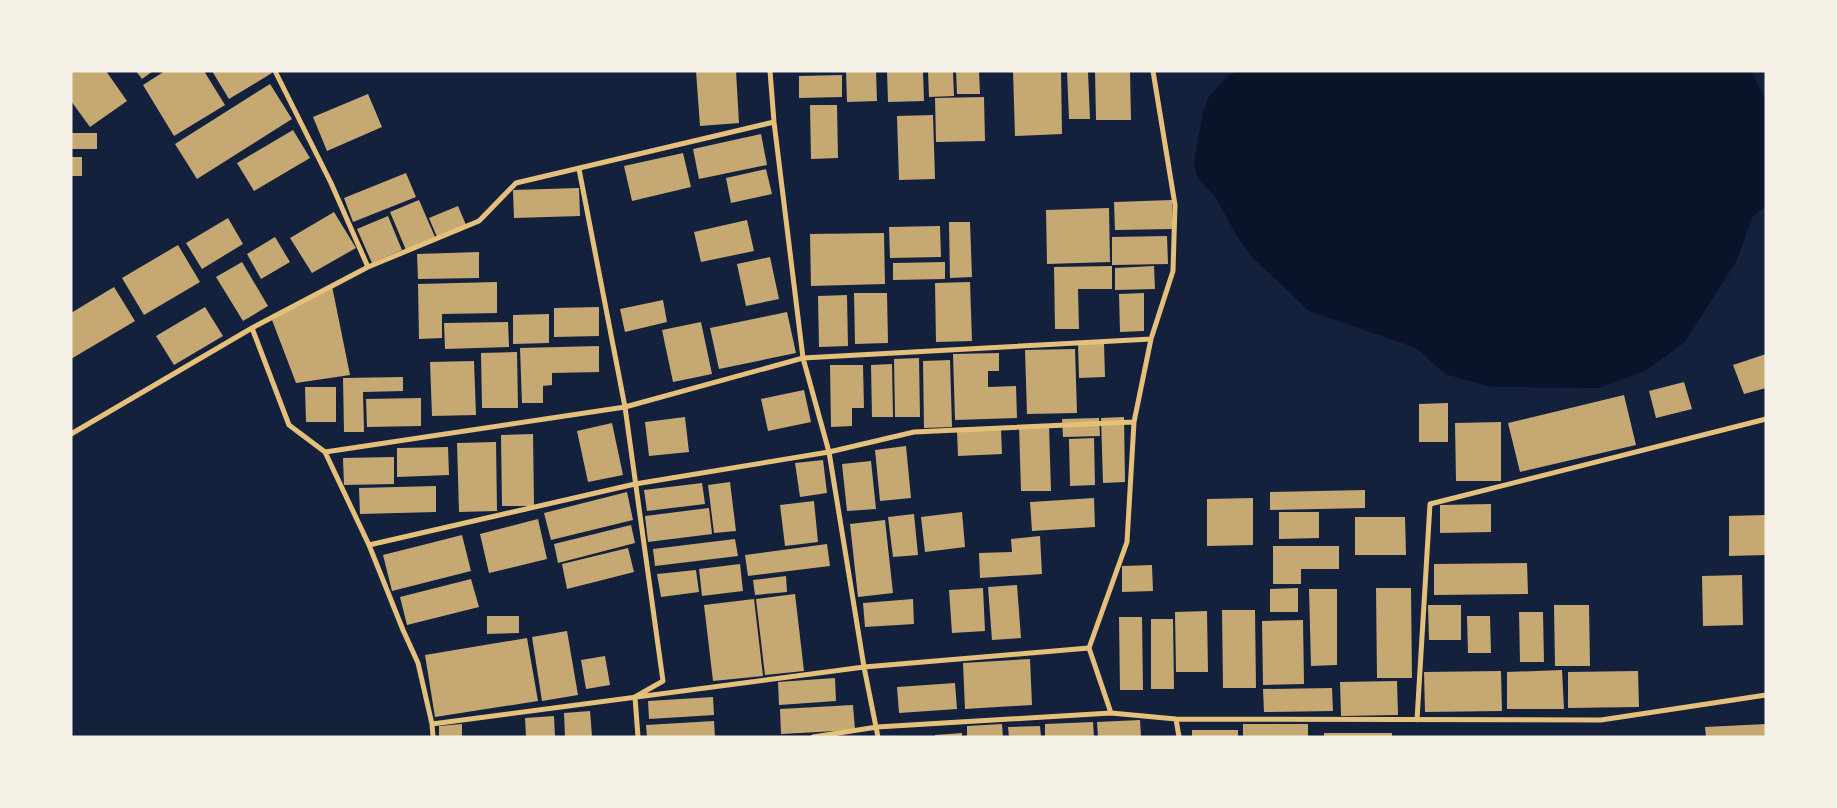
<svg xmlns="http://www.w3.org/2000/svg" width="1837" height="808" font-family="'Fira Sans Condensed',sans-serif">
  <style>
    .water { fill: #0b132b }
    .building { fill: #c6a872 }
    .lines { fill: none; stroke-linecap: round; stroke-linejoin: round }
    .minor { stroke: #e5c07b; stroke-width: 5 }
  </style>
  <rect width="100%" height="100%" fill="#14213d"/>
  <path class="water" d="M1238,71h513l15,30v105l-13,10 -17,46 -52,81 -39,28 -46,17 -108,-1 -46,-13 -29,-26 -107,-37 -57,-54 -15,-21 -22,-39 -18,-20 -3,-16 9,-49 6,-16 19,-20z"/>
  <path class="building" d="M71,71h35l21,30 -37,26 -19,-26z
    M136,71h17l-11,8z
    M165,71h39l21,34 -51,31 -31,-51z
    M212,71h59l1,2 -43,26z
    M696,71h40l3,52 -39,3z
    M846,71h30l1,30 -30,1z
    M887,71h36l1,30 -36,1z
    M928,71h25l1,25 -25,1z
    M956,71h23l1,23h-23z
    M1013,71h48l1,63 -47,2z
    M1067,71h21l2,48h-21z
    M1095,71h35l1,49h-35z
    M842,75v22l-43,1v-22z
    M270,84l22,35 -95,60 -22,-35z
    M368,94l14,33 -55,24 -14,-34z
    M984,97l1,44 -49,1 -1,-44z
    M810,105h27l1,53 -27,1z
    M933,115l2,64 -36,1 -2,-64z
    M293,130l17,28 -56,33 -17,-28z
    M71,133h26v16h-26z
    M761,134l6,31 -68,14 -6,-30z
    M683,153l8,34 -59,14 -8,-35z
    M71,157h11v19h-11z
    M766,169l6,25 -41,9 -5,-25z
    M406,173l10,24 -63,25 -9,-24z
    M579,188l1,28 -66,2 -1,-28z
    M419,200l16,37 -29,13 -16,-38z
    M1172,200v29l-57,1 -1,-28z
    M458,206l8,19 -29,12 -8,-19z
    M1109,208l1,54 -63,2 -1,-54z
    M334,212l22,36 -44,25 -22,-35z
    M388,216l14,34 -30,13 -15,-34z
    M228,218l15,26 -41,25 -16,-26z
    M747,220l7,31 -53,11 -7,-30z
    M949,222h21l2,55 -22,1z
    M940,226l1,31 -51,1 -1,-31z
    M884,233l1,51 -74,2 -1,-52z
    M1167,236l1,28 -56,1v-28z
    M275,237l15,25 -29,17 -14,-25z
    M178,245l22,37 -56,33 -22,-37z
    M479,252v26l-61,1 -1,-25z
    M770,257l9,42 -33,7 -9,-42z
    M242,262l26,44 -25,15 -27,-44z
    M945,262v17l-52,1v-17z
    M1112,266v23h-34l1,40h-24l-1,-62z
    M1154,266l1,23 -40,1v-22z
    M497,282v31l-55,1v24l-23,1 -1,-55z
    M970,282l2,59 -36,1 -1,-59z
    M332,286l18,89 -54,8 -24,-63z
    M114,287l21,34 -64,38v-46z
    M854,293h33l1,50 -33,1z
    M1144,293v38l-24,1 -1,-38z
    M847,295l1,51 -29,1 -1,-51z
    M663,300l4,22 -42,10 -5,-23z
    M205,307l18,29 -49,29 -18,-29z
    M599,307v29l-45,1v-29z
    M787,312l9,41 -77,16 -9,-41z
    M549,314v29l-36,1v-29z
    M508,322l1,25 -64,2 -1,-26z
    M701,322l11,52 -39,8 -11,-52z
    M1104,343l1,34 -26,1 -1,-34z
    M599,346v26l-47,1v12l-9,1v17h-21l-2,-55z
    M1075,349l2,64 -50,1 -2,-64z
    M517,352l1,56h-36l-1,-55z
    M999,353v18h-11v16l28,-1 1,32 -62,2 -2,-66z
    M1766,354v34l-22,6 -11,-29z
    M919,358l1,59h-25l-1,-58z
    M950,360l2,67 -28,1 -1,-67z
    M474,361l2,54 -44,1 -2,-54z
    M892,364l1,53h-21l-1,-52z
    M830,365h33l1,43h-12v18l-21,1z
    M403,377v14l-40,1 1,40h-20l-1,-54z
    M1684,382l8,27 -36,9 -7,-27z
    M305,387h31v35h-30z
    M804,390l7,32 -43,9 -7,-32z
    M1624,395l12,50 -116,27 -12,-49z
    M421,398v28l-54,1 -1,-28z
    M1448,403v39h-29v-38z
    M685,417l4,35 -40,4 -4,-34z
    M1124,417l1,65 -22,1 -2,-65z
    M1099,418l1,18 -37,1 -1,-18z
    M1501,422v59h-45l-1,-58z
    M612,423l11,52 -35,7 -11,-51z
    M1019,425h30l2,66h-30z
    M1001,429l1,25 -44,2 -1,-25z
    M533,434l1,72h-32l-1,-71z
    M1094,438l1,47 -25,1 -1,-47z
    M496,442l1,69 -38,1 -2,-69z
    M906,446l5,52 -31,3 -5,-51z
    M448,447l1,28 -52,2v-29z
    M394,457v27l-50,1 -1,-27z
    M823,460l4,33 -27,4 -5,-34z
    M871,461l5,48 -29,2 -5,-47z
    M730,482l6,49 -22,2 -6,-48z
    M702,483l3,21 -58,7 -3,-21z
    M436,486v26l-76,2 -1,-26z
    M1365,490v18l-95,2v-18z
    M627,492l6,28 -82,20 -7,-27z
    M1094,498l1,29 -63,4 -2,-29z
    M1253,498v47l-46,1v-47z
    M814,501l4,41 -33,4 -5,-41z
    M1491,504v28l-51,1v-28z
    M709,508l3,26 -64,8 -3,-26z
    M962,512l3,35 -40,5 -4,-35z
    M1279,512h40v26l-40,1z
    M914,514l4,41 -25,2 -5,-40z
    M1766,515v40l-37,1v-40z
    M1355,517h50l1,38h-51z
    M538,519l9,40 -58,14 -9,-39z
    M885,520l8,73 -35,4 -8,-73z
    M631,525l4,18 -77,20 -4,-19z
    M462,535l9,36 -79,20 -9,-36z
    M1040,536l2,38 -62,4 -1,-25 33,-1 -1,-13z
    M735,539l3,17 -83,10 -2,-17z
    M827,544l3,22 -82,10 -3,-21z
    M1273,546h66v23h-38v15h-28z
    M628,548l6,24 -67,17 -5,-25z
    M1527,563l1,31 -94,1v-31z
    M740,564l3,27 -41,5 -3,-27z
    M1152,565l1,26 -31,1v-26z
    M696,570l3,22 -38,5 -4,-23z
    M1742,575l1,50 -40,1 -1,-50z
    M786,576l1,16 -32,3 -2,-15z
    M471,579l8,28 -72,18 -7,-28z
    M1017,585l4,53 -29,2 -4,-53z
    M983,588l2,43 -33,2 -3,-43z
    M1298,588v24h-28v-23z
    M1376,588h35l1,90h-35z
    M1309,589h28v76l-26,1z
    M795,594l9,77 -39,4 -9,-76z
    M754,599l9,77 -50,5 -9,-76z
    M913,599l1,25 -49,3 -2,-24z
    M1428,605h33v35h-32z
    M1554,605h35l1,61h-35z
    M1222,610h33l1,78h-33z
    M1207,611l1,61h-32l-1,-60z
    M1519,612h24l1,50h-24z
    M487,616h32v17l-32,1z
    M1467,616h23l1,37h-23z
    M1119,617h23l1,73h-23z
    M1151,619h22l1,70h-23z
    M1303,620l1,64 -41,1 -1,-64z
    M567,631l11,64 -36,6 -10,-64z
    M527,638l11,63 -103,16 -10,-62z
    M605,656l5,29 -24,4 -5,-29z
    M1030,659l2,46 -67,4 -2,-46z
    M1562,670l2,39h-57v-37z
    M1501,671l1,40 -77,1 -1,-40z
    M1638,671l1,36 -71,1v-36z
    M835,678l1,23 -57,4 -1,-23z
    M1397,681l1,34 -57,1 -1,-34z
    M955,683l2,26 -58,4 -2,-26z
    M1332,688l1,23 -69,1 -1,-23z
    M713,697l1,18 -65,4 -1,-18z
    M853,705l2,25 -74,4 -1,-25z
    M590,711l2,25 -27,1 -1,-24z
    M554,716l1,21h-29l-1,-19z
    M1140,720l1,17h-43l-1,-15z
    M714,721l1,16h-68l-1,-12z
    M1093,722l1,15h-49v-13z
    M462,724v13h-23v-11z
    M1002,724l1,13h-36v-11z
    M1243,724h65v13h-65z
    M1766,724v13h-60l-1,-10z
    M1040,726l1,11h-32l-1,-10z
    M1192,730h46v7h-46z
    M962,733v4h-27v-2z
    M1324,733h68v4h-68z"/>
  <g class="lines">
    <path class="minor" d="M770,71l4,51 29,236 26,94 35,215 14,70
      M579,169l46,238 38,274 -28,16 3,40
      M368,267l111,-46 37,-38 258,-61
      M252,328l37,97 36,27 300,-45 178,-49 348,-19
      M71,434l181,-106 116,-61 -37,-84 -56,-112
      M325,452l44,93 34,85 15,33 14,61 1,13
      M369,545l266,-61 194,-32 85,-20 220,-10
      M1111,713l-22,-65 38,-106 7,-120 17,-83 22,-68 2,-66 -22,-134
      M1176,719l3,18
      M1417,720l13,-216 336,-85
      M432,724l432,-57 225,-19
      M813,737l64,-10 234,-14 65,6 425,1 165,-25"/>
  </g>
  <rect width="1837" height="808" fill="none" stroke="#f6f1e7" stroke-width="145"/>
</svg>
